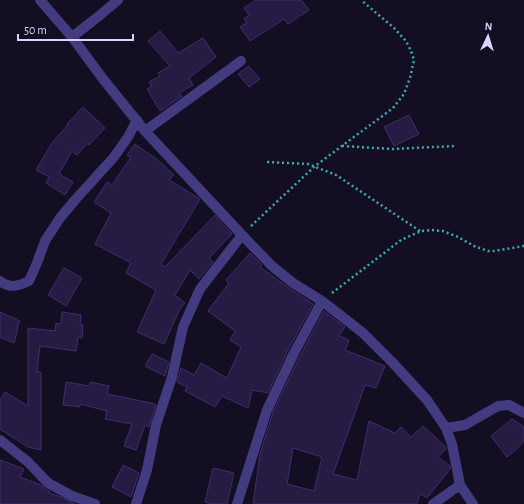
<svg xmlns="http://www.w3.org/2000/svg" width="524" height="504" font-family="'Alegreya Sans',sans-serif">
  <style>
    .building { fill: #261b43; stroke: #3f2e6e; fill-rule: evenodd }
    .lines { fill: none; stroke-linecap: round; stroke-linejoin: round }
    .path { stroke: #32afb1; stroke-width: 2.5; stroke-dasharray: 2 3; stroke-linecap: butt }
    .minor { stroke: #433b80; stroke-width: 10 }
  </style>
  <rect width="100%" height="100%" fill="#130e22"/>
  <path class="building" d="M256,0h45l8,10 -21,14 -4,-5 -34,22 -10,-14 7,-4 -3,-4 5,-4 -5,-7z
    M160,31l18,22 25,-15 13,19 -27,21 4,7 -14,8 3,3 -22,15 -13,-22 5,-2 -3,-5 11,-6 -2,-3 12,-7 -22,-25z
    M249,66l11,13 -11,8 -11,-13z
    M83,107l22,21 -16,17 -1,-2 -11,12 -5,-4 -13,23 14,8 -8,13 -19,-12 3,-6 -13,-7 16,-27 16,-18 -1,-1z
    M409,115l10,19 -25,12 -10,-19z
    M135,144l23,16 16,15 -5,5 31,19 -39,65 4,3 50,-52 17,19 -23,24 4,4 -14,17 -9,-9 -15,25 10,8 -5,6 -16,35 -27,-12 19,-42 -30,-17 5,-10 -36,-19 16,-31 -17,-11 13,-20 5,3 19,-28 -4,-2z
    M250,253l12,12 -2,2 29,21 24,16 -25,46 -20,43 -16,-3 -4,18 -26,-12 -7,11 -30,-16 2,-4 -10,-5 4,-14 13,7 7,-12 26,15 14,-31 -11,-7 5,-9 -27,-20 21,-28 -3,-3z
    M64,268l18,10 -16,28 -18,-11z
    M324,311l21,16 -6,9 10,4 -4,10 40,16 -9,22 -11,-3 -32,89 24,6 12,-59 26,12 6,-6 10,10 12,-11 23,21v2l-8,8 12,9v3l-23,29 -7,-4 -3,10h-164l7,-50 13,-42 27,-56zM293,448l29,9 -8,34 -27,-7z
    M0,312l20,9 -3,6h1l-4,16 -14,-6z
    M62,312l19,3 -1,10h3l-1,13 -4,-1 -2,14 -36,-5 -3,26h4v78l-13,-3 -28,-18v-29l5,-8 23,14v-78l27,3 1,-8 5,1z
    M152,354l17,8 -4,14 -20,-10z
    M66,382l23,4 2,-4 18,4 -2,8 44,9 5,2 -7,22 -4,-2 -9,25 -12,-4 8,-22 -27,-5 2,-8 -27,-7v3l-17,-2z
    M512,419l12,8v13l-5,7 -12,10 -16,-21z
    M0,460l24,9 -4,8 21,8 4,4 4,2v2l12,4 14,7h-75z
    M123,465l16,8 -8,24 -19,-10z
    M213,468l21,5 -7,31h-15l-7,-2z"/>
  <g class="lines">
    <path class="path" d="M342,146l51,3 62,-3
      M267,162l41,2 28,11 84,56
      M251,226l64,-60 78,-58 11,-14 6,-16 4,-18 -3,-9 -5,-10 -12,-13 -33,-28
      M332,293l69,-53 20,-9 11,-1 11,1 15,6 16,9 14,5h6l30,-5"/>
    <path class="minor" d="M40,0l32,37 31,42 42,52 97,104 30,31 21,17 29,18 41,32 30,30 34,37 19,28 6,16 8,41 13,19
      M72,37l27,-21 19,-16
      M145,131l96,-70
      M0,281c11,8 18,5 29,0l8,-18 8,-22 15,-23 15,-18 39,-43 14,-20 9,-17
      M446,428l19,-3 33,-19 11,-1 15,8
      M0,440l28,22 20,21 24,13 23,8
      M136,504l11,-34 9,-45 16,-48 11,-50 17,-38 42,-54
      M237,504l30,-94 27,-57 28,-52
      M433,504l27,-19"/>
  </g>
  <g transform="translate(488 36) rotate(4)" stroke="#130e22" stroke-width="3" paint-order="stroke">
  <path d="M0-3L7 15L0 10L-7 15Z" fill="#dad1fe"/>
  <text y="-6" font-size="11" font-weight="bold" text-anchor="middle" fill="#dad1fe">N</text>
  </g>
  <path d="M18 34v6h115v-6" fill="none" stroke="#dad1fe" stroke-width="2"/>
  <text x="24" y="34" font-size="12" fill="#dad1fe" stroke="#130e22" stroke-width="3" paint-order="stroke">50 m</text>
</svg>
